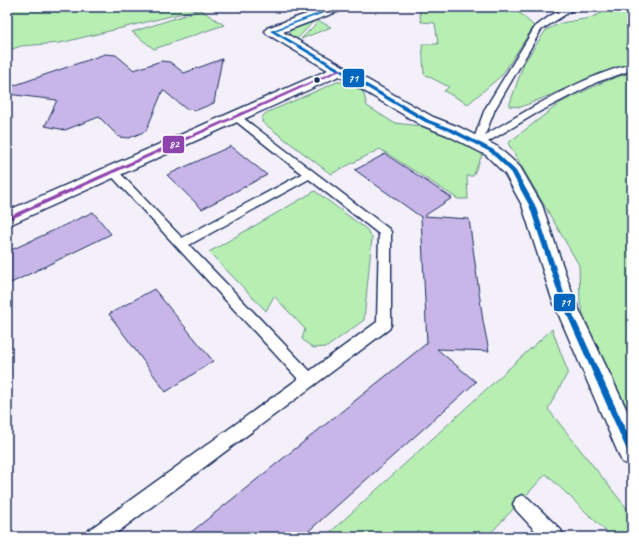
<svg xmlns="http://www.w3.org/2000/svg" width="639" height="544" font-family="Caveat,sans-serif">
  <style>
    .green { fill: #b7efb2; stroke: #698f88 }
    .building { fill: #c7b6e7; stroke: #1b2f5e }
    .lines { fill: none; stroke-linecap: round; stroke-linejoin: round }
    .service-casing { stroke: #1b2f5e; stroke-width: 3 }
    .minor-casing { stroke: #1b2f5e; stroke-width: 3 }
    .service { fill: #fff; fill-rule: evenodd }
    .minor { fill: #fff; fill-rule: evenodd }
    .bus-1-casing { stroke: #fff; stroke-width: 3 }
    .bus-2-casing { stroke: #fff; stroke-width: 3 }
    .bus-1 { fill: #0065bd; fill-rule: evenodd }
    .bus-2 { fill: #8e44ad; fill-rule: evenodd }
    .bus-dot { fill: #1b2f5e; stroke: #fff; stroke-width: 1.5 }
    .line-badge { stroke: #fff; stroke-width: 1.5 }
    .badge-label { font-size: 11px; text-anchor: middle; font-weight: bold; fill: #fff }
  </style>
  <rect width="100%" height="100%" fill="#f4f0fa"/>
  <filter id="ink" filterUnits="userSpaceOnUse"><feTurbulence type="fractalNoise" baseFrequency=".025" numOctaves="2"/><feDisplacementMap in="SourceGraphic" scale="8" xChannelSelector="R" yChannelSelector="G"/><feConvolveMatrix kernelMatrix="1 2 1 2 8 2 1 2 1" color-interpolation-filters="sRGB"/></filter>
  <g filter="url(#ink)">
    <path class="green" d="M7,7h221l-13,4 -7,-4 -148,36 -39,3 -14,5z
      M419,7h84l18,7 13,12 -32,49 -34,29 -24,-13 5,-4 -25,-13 -2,-30h16l-3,-21 -14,-1z
      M616,7h16v57l-38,13 -73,30 -12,-1 15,-43 22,-33 15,-7 29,-5z
      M201,10l23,15 -70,24 -22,-17z
      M315,20l-18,19 -8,-4 1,-6z
      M319,21l12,6 -30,12z
      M632,72v357l-34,-69 -18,-57 -1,-38 -71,-122 52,-40 43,-21z
      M337,82h10l16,9 4,15 27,17 28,3 31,11 30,16 -10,23h-6l1,23h-10l-78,-50 -49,25 -69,-52v-5l4,-4z
      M315,191l51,38 6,8 -8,83 -37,27 -14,1 -11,-9 3,-10 -31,-33 -8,15 -57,-59z
      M552,329l16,43 -20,37 84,106v22h-20l-66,-63 -59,63h-162z"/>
    <path class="building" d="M105,54l11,1 18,15 27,-9 9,1 14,11 38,-14 -8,44 -17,7 -11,-1 -23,-19 -17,41 -17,7 -10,-1 -20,-20 -34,13 -20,-4 12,-26 -50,-6v-6z
      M231,146l36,29 -65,34 -35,-34z
      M385,154l67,44 -28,18 45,3 14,102 6,30 -52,-2 39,33 -174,155h-117l242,-194 -6,-126 -66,-47z
      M93,212l18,22 -104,51v-33z
      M154,289l59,72 -47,31 -57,-78z"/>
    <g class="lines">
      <defs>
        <path id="service" d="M567,7h10l-36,23 -46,79 -10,26c47,-27 95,-58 147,-71v6l-35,12 -62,32 -54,32h-8l-1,-2 13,-35 50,-82 15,-11z
          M236,114l3,1 150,114 2,3v93l-2,4 -278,208h-24l2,-7 209,-151 -190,-207 1,-2h8l65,68 120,-64 -69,-55 -2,-2 2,-2zM309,179l70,55 -2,88 -67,49 -121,-126z
          M522,495l6,3 33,32 2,7h-22l-25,-27 -3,-6 3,-6z"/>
        <path id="minor" d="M326,7h18l-2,3 -59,22 150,85 26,10 39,20 22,20 22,38 32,94 58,122v45l-10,-4 -70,-163 -30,-94 -17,-31 -19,-19 -39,-20 -26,-10 -82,-49 -332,150v-15l321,-141 -61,-36 -2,-3 2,-3z"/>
      </defs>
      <use href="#service" class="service-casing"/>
      <use href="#minor" class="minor-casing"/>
      <use href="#service" class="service"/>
      <use href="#minor" class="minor"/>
      <defs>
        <path id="bus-1" d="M335,7h5l-65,24 154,89 26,10 39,20 22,21 19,34 31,94 66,144v13l-3,-1 -69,-156 -31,-94 -18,-33 -21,-20 -39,-20 -26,-10 -155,-91z"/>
        <path id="bus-2" d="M339,69l3,1 -335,151v-4z"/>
      </defs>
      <use href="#bus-1" class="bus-1-casing"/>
      <use href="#bus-2" class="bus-2-casing"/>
      <use href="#bus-1" class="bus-1"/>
      <use href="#bus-2" class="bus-2"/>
    </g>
  </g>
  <circle class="bus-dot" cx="317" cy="80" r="3.5"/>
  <g class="line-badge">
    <rect x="342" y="68" width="23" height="20" rx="4" fill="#0065bd"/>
    <rect x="162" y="135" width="23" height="19" rx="4" fill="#8e44ad"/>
    <rect x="553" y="293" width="23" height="19" rx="4" fill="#0065bd"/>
  </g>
  <g class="badge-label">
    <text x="353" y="82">71</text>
    <text x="174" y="148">82</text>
    <text x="565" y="306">71</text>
  </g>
  <rect width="639" height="544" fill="none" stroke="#fff" stroke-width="24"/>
  <rect x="12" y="12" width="615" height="520" fill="none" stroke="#1b2f5e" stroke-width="1.5" filter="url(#ink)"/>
</svg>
